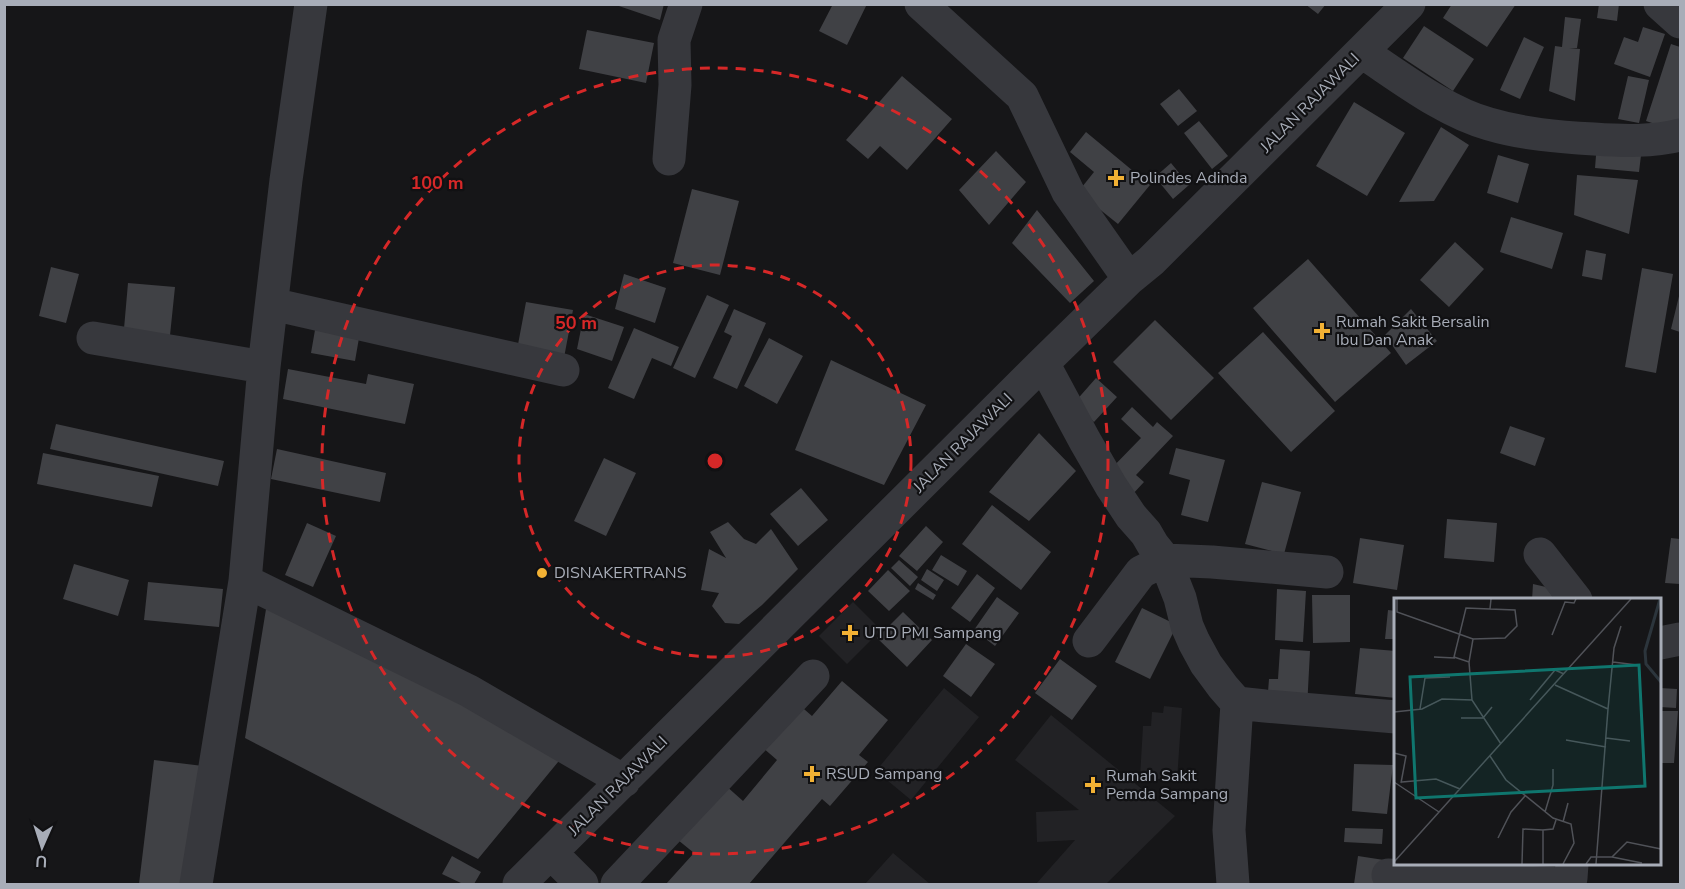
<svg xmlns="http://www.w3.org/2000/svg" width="1685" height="889" font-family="'Nunito Sans',sans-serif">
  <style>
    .built { fill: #222225 }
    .building { fill: #404145 }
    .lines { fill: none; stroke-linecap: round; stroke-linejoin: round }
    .minor { stroke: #37383d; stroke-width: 33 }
    .ring { fill: none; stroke: #d62828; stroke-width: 3; stroke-dasharray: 10 8 }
    .poi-dot { fill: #f2b134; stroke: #111113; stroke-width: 2 }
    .labels { text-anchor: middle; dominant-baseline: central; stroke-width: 4.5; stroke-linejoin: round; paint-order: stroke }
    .street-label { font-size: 16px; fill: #a8adb8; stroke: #111113 }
    .poi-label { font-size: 16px; fill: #a8adb8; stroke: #111113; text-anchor: start }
    .inset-river { fill: none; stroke: #2c353c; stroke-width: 3 }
    .inset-road { fill: none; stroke: #505258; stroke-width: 1.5 }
    .view { fill: #0f766e; fill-opacity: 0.15; stroke: #0f766e; stroke-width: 3 }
    .inset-edge { fill: none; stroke: #a8adb8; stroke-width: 3 }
    .centre { fill: #d62828; stroke: #111113; stroke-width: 3 }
    .ring-label { font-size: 18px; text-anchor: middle; font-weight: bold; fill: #d62828; stroke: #111113; stroke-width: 4.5; stroke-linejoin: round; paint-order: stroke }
  </style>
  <rect width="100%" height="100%" fill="#161618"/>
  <path class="built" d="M853,602l28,28 -34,34 -28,-28z
    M944,688l35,29 -68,83 -35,-29z
    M1164,706l18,2 -5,72 -37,-2 3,-52h8l1,-14 11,1z
    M1051,715l124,101 -69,68h-70l39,-44 -38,2 -1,-30 43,-2 -64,-50z
    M893,853l37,31h-65z"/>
  <path class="building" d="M613,4h51l-4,16z
    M833,4h34l-20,41 -28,-14z
    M1305,4h21l-8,10z
    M1452,4h64l-29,43 -44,-29z
    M1599,4h20l-2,17 -20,-3z
    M1565,17l16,2 -4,29h-8l11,1 -5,52 -26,-10 6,-45 7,1z
    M1424,26l50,33 -21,32 -50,-33z
    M1643,27l22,7 -15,43 -36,-13 10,-27 14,5z
    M587,30l67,13 -8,40 -67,-14z
    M1524,37l20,10 -24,52 -20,-9z
    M1671,44l9,3v79l-1,6 -33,-11z
    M902,76l50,43 -45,51 -27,-24 -12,13 -22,-19z
    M1628,76l21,4 -10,43 -21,-4z
    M1179,89l18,22 -19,15 -18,-22z
    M1354,102l51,31 -38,63 -51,-30z
    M1199,121l29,35 -16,13 -28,-36z
    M1441,127l28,18 -35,56 -35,1z
    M1086,132l64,53 -32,39 -40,-32 16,-20 -24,-20z
    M1597,143l45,4 -3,25 -44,-4z
    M996,151l30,31 -37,43 -30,-35z
    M1498,155l31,9 -11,39 -31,-10z
    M1171,163l18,22 -16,14 -18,-22z
    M1577,175l61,5 -9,54 -55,-19z
    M692,189l47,12 -19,74 -47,-12z
    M1037,210l57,71 -24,22 -58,-60z
    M1511,217l52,16 -11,36 -52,-17z
    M1455,242l29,27 -35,38 -29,-27z
    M1586,250l20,4 -4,26 -20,-4z
    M1308,259l83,94 -56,49 -82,-94z
    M51,267l28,7 -13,49 -27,-7z
    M1642,268l31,6 -17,99 -31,-6z
    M624,274l42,14 -11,35 -40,-14z
    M128,283l47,4 -6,58 -46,-5z
    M1680,292v40l-9,-3z
    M707,295l22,10 -34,73 -22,-10z
    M526,302l47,8 -10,53 -47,-8z
    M734,309l32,14 -29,66 -24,-11 19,-42 -8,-4z
    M1411,309l26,32 -31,24 -21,-30z
    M584,314l40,13 -12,34 -35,-12z
    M1155,320l59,58 -43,42 -58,-58z
    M634,328l45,19 -8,19 -19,-8 -18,41 -26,-11z
    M315,330l44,8 -4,23 -44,-8z
    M1263,332l72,79 -44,41 -73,-79z
    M769,338l34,18 -26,48 -33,-18z
    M831,360l95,45 -42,80 -89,-35z
    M288,369l78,15 2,-10 46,10 -9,40 -122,-25z
    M1096,378l21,19 -23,25 -20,-19z
    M1132,407l21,20 4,-5 16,14 -37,39 8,7 -13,14 -25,-22 35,-36 -20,-19z
    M56,424l168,37 -6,25 -168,-37z
    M1510,426l35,12 -10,28 -35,-13z
    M1039,433l37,38 -47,50 -40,-29z
    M1176,448l49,12 -17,62 -27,-7 9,-35 -21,-6z
    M277,449l109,24 -6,29 -109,-23z
    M43,453l116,23 -7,31 -115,-23z
    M604,458l32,15 -30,63 -32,-15z
    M1262,482l39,10 -17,62 -39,-10z
    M801,488l27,32 -30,26 -28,-32z
    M992,505l59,47 -30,38 -59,-46z
    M1447,519l50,4 -3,39 -50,-4z
    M728,522l16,17 12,5 15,-15 27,40 -36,36 -23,19 -14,-1 -13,-17 7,-13 -18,-3 8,-41 17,9 -16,-26z
    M307,523l29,13 -23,51 -28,-12z
    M926,526l17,16 -26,29 -18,-15z
    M1360,538l44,7 -7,45 -44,-7z
    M1671,538l9,1v45l-15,-1z
    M941,555l26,16 -9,15 -26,-16z
    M899,560l19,17 -8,9 -19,-18z
    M74,564l55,16 -11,36 -55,-17z
    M927,569l17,11 -7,11 -16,-11z
    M888,570l22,21 -21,20 -21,-20z
    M977,574l18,14 -25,34 -19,-14z
    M148,582l75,7 -4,38 -75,-7z
    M918,583l18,12 -3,5 -18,-11z
    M1533,584l13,3 9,13h-23z
    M1277,589l29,2 -3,51 -28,-2z
    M1312,595h38v47l-37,1z
    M997,597l22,16 -24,33 -21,-16z
    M267,603l296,153 -85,103 -233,-121z
    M1142,608l35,17 -27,54 -35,-17z
    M1388,610l8,1v28h-11z
    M903,612l29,28 -25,27 -30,-29z
    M966,644l29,20 -24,33 -28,-21z
    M1360,648l36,3v47l-41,-4z
    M1280,649l30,2 -3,57 -40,-3 2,-26h9z
    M1060,659l37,27 -25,34 -37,-27z
    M842,681l46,39 -29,35 9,7 -38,44 -8,-7 -73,85h-83l28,-31 -16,-13 47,-55 18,16 34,-41 -16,-14 36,-43 15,13z
    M1660,688l17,1 -1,19 -16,-1z
    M1660,711h18l-4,52h-14z
    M154,760l49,6 -14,118h-50z
    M1354,764l39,1 -6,49 -35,-3z
    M1345,828l38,1 -1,15 -38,-2z
    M452,856l29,16 -7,12h-11l-21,-10z
    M1358,856l26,4 -4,24h-26z"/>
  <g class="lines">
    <path class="minor" d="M921,4l101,92 46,96 61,87
      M1660,4l20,18
      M1362,52c38,25 83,60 127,72 34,10 69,13 105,15 29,2 58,3 86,-4
      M669,159l6,-74 -1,-45 12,-36
      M272,304l291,66
      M93,338l171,29
      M1043,363l42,78 26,45 20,30 15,17 7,12 12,15 15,38 7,28 7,16 12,22 17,23 14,16 28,3 131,11
      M1540,554l36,46
      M245,581l224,110 155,90
      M1089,641l52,-69 24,-12 47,2 115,10
      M1660,643l20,-4
      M551,853l31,31
      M1388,875l174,9 9,-6 1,-14
      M196,884l49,-303 19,-214 22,-187 25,-176
      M519,884l524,-521 86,-84 22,-18 258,-257
      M617,884l196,-208
      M1233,884l-4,-54 8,-127"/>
  </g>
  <g class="ring">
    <circle cx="715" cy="461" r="196"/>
    <circle cx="715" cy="461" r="393"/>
  </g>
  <g class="poi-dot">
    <path d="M1113 169h6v6h6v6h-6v6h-6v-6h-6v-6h6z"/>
    <path d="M1319 322h6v6h6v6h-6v6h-6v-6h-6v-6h6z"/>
    <circle cx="542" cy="573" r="6"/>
    <path d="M847 624h6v6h6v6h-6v6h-6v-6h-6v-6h6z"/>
    <path d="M809 765h6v6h6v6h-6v6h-6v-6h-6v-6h6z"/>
    <path d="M1090 776h6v6h6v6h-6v6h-6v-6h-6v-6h6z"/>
  </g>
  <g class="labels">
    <g class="street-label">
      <text transform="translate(1310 103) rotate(-45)">JALAN RAJAWALI</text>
      <text transform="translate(963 443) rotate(-45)">JALAN RAJAWALI</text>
      <text transform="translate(618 786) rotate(-45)">JALAN RAJAWALI</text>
    </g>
    <g class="poi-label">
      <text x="1130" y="178">Polindes Adinda</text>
      <text x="1336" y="322">Rumah Sakit Bersalin<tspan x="1336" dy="18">Ibu Dan Anak</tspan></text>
      <text x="554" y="573">DISNAKERTRANS</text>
      <text x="864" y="633">UTD PMI Sampang</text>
      <text x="826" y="774">RSUD Sampang</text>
      <text x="1106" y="776">Rumah Sakit<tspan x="1106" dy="18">Pemda Sampang</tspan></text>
    </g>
  </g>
  <g transform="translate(1394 598)">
    <rect width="267" height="267" fill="#161618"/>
    <path class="inset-river" d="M266,1l-15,52 1,13 15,18"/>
    <path class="inset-road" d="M3,1v13l76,27M158,37l13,-33 9,1 2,-4M40,59l21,1M75,64l-15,-5 12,-49 24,1M219,64l24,3M161,87l53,24M78,102l-3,-38 4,-23 32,-1 12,-12 -2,-16 -25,-1 1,-10M136,102l25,-30 9,4M26,111l5,-31 25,-1M0,114l28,-3 20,-10 30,1 29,44M67,120h22l9,-11M212,140l24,3M172,142l40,7M0,155l12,3 -5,27M96,158l16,24 47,38 18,6 3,19 -11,21M0,184l45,30M8,184l34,-3 24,10M151,214l8,-27v-16M169,224l5,-19M104,240l13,-26 14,-16M218,259l30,6M0,264l237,-263M128,266l1,-35 20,1M149,266v-34l10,-1 3,-9M192,266l5,-7h21l15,-15 34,7M202,266l12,-155 6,-61 7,-22"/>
    <path class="view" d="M245,67l6,121 -229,12 -6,-121z"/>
    <rect width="267" height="267" class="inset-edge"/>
  </g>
  <circle cx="715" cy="461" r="9" class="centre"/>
  <g class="ring-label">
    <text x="437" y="189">100 m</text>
    <text x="576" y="329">50 m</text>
  </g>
  <rect width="1685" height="889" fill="none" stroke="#a8adb8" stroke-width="12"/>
  <g transform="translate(42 847) rotate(183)" stroke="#111113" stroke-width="4.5" paint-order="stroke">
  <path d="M0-4.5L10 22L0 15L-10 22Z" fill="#a8adb8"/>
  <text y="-9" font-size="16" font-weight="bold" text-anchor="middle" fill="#a8adb8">U</text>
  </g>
</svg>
